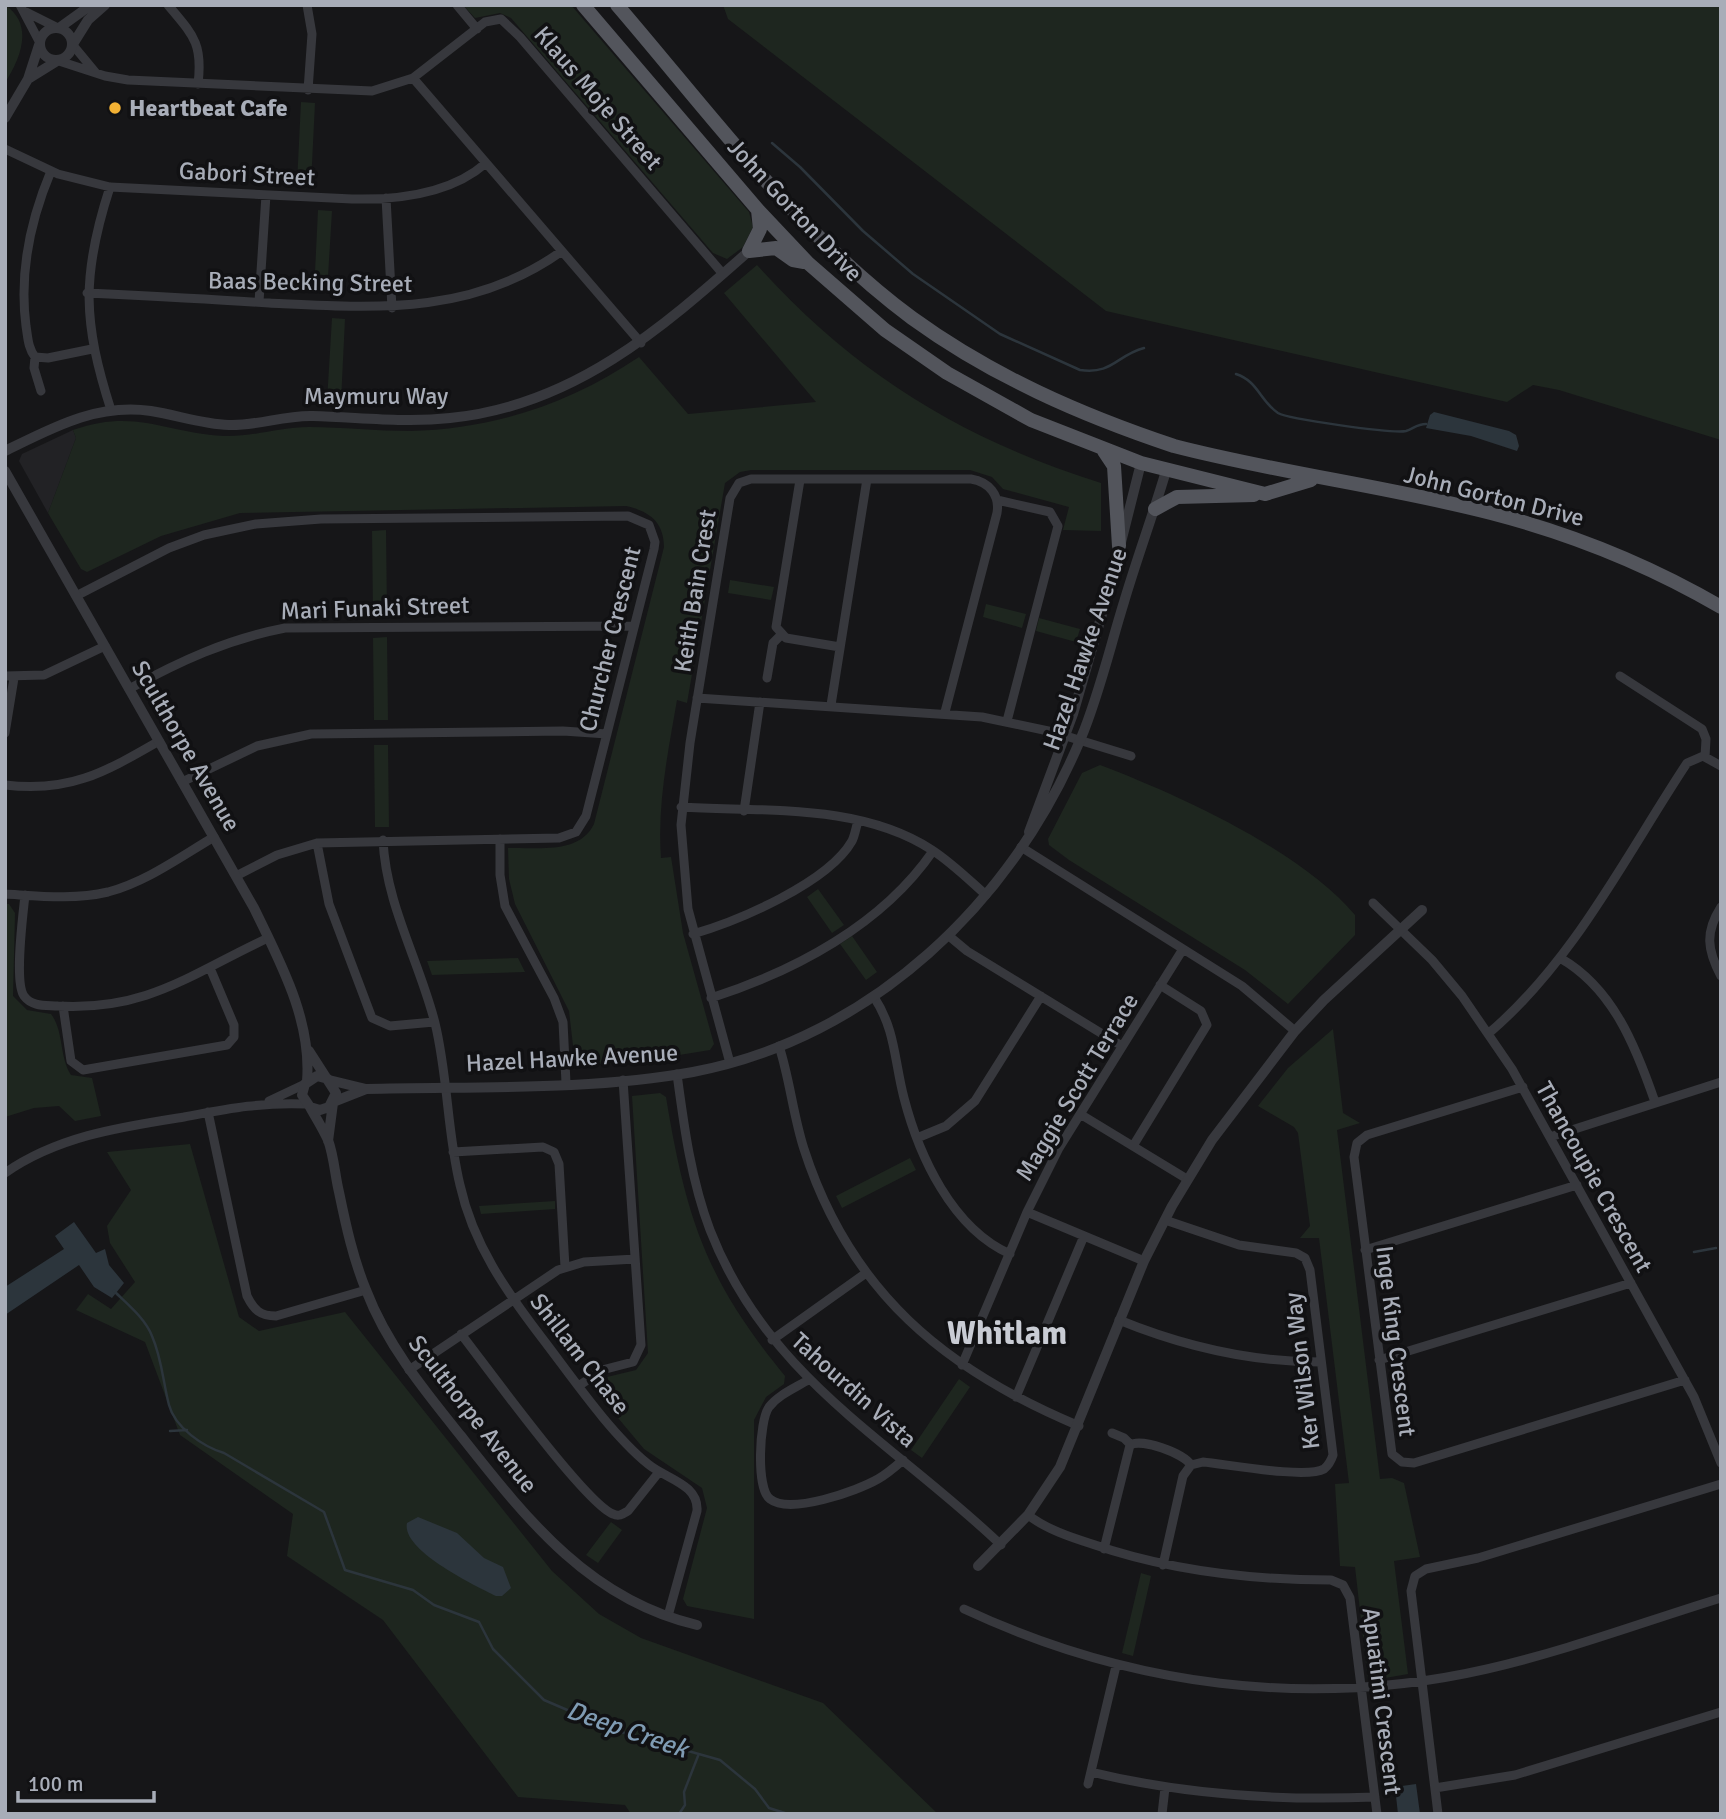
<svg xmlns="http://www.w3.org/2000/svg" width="1726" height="1819" font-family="Signika,sans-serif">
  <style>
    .built { fill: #222225 }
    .green { fill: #1e261f }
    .water { fill: #2c353c }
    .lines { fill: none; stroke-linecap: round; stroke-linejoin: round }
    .stream { stroke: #2c353c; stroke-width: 2.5 }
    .minor { stroke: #37383d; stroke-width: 9 }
    .tertiary { stroke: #37383d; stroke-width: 10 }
    .primary { stroke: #53555c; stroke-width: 14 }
    .poi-dot { fill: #f2b134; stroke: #111113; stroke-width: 2.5 }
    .labels { text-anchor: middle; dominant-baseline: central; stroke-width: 7; stroke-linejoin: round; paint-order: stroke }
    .street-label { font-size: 24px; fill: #a8adb8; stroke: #111113 }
    .poi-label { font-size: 24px; font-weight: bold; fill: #a8adb8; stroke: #111113; text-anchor: start }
    .water-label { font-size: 26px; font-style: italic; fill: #7f9bb3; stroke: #111113 }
    .district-label { font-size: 32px; font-weight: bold; fill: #c9ccd4; stroke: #111113 }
  </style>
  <rect width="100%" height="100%" fill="#161618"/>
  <path class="built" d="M73,430l3,8 -28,75 -29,-52 3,-7z"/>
  <path class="green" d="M5,5c30,20 15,54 0,78z
    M463,5h108l178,207 4,15 -10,20 -16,12 -14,-6 -202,-235 -11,-5 -25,5z
    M723,5h998v435l-162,-50 -26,-5 -26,17 -401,-91 -378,-292z
    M301,102l14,1 -4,81 -14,-1z
    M318,210l14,1 -5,82h-13z
    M757,265c98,109 205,174 344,218v48l-38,-1 6,-23 -66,-18 -11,-12 -22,-7h-219l-11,2 -15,11 -38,220 -10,-3c-9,52 -20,105 -16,158l10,-1 12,76 31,111 -4,6 -80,13 -51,2 -4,-2 -6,-52 -54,-107 -6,-25 -1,-31c29,-1 71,7 86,-24l70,-277c0,-25 -15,-36 -38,-41l-386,7 -79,23 -74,36 -6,-3 -33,-56 28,-75 -3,-8c64,-22 91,3 151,6 29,1 56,-9 85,-9 33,0 67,4 101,4 84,-2 159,-27 229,-74l49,57 128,-12 -92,-109z
    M332,318l13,1 -4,82h-14z
    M386,530l1,83h-14l-1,-82z
    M730,580l44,7 -3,13 -43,-7z
    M986,604l40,10 -4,14 -39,-11z
    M1039,618l41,11 -4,13 -40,-11z
    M387,637l1,83h-14l-1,-82z
    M374,745h14l1,82h-14z
    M1100,765c77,29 202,86 255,150v20l-67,69 -43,-34 -176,-110 -20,-15 -1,-6 34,-66z
    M818,889l26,36 -12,8 -25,-36z
    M5,904h4l6,9 -2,83 14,14 24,4c13,17 8,42 20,61l21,3 9,38 -26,5 -16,-15 -25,2 -29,9z
    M852,936l25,36 -11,8 -26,-36z
    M518,958l7,14 -93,3 -5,-14z
    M1333,1029l10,84 17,10 -23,7 43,349 12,-1 12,5 16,74 -26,4 14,113 -40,7 -13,-114 -15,-1 -5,-82 14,-1 -30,-245h-19l10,-12 -12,-93 -4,-6 -36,-21 30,-38z
    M660,1093l6,4c20,121 40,183 119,279l-1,8 -18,13 -12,23v199l-67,-13 -4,-7 24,-91 -5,-20 -58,-39 -46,-55 12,-10 -3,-7 29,-7 12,-17 -16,-257z
    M190,1144l49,173 20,14 86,-19 207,259 47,43 42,24 182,65 115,111h-307l-6,-9 -107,-8 -135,-177 -96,-64 6,-42 -113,-79 -35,-93 -69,-32 12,-16 23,15 24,-27 -25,-39 -3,-17 24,-36 -24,-38z
    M910,1158l6,12 -74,38 -6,-12z
    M555,1201v8l-74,5 -2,-8z
    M959,1379l11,8 -48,71 -11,-8z
    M611,1522l11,8 -24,33 -12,-8z
    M1141,1573l10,3 -18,80 -11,-3z"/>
  <path class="water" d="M1434,412l75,19 7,4 3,11 -2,5 -46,-15 -45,-8 4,-13z
    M74,1222l22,31 9,-4 4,16 15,18 -12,15 -18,-11 -15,-22 -74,50v-28l59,-38 -9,-13z
    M418,1517l39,16 27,25 19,9 8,21 -9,8h-6c-22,-11 -95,-46 -89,-73z
    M1416,1784l4,30h-22l-3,-27z"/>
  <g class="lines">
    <path class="stream" d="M772,143l28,24 63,64 50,43 87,60 80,36c32,5 37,-15 64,-22
      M1236,374c22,7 24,27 42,39 10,6 115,21 128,18 7,-2 11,-7 20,-7
      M1694,1252l22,-4
      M114,1291c13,13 31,27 38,45 10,23 11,46 17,69 6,23 35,42 55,48l100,59 21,58 68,20 21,15 45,17 14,27 51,51 70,30 106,30 35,29 14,19 19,6
      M170,1431l17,-1
      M679,1814l6,-9 -1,-13 14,-36"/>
    <path class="minor" d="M20,5l20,38
      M168,5c25,30 35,38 30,79
      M307,5l5,29 -4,56
      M457,5l20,24
      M26,12l32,16
      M72,44l24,29
      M59,61l46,15 23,4 244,11 41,-13 72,-56 16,-3 19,18 203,237
      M413,78l228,265
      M5,149l53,25 52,13 242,12c45,1 99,-5 134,-36
      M51,171c-21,50 -32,101 -25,155 2,12 2,22 9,31l13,1 44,-9
      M110,187c-29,89 -27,135 1,223
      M386,198l6,110
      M87,293c61,3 122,6 182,10 106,5 202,13 293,-52
      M259,302l7,-107
      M35,357l-1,11 7,23
      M800,480l-24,147 10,11 54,9
      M997,500l53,12 8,14 -51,195
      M76,596l93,-48 35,-13 52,-11 65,-5 307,-3 21,9 6,17 -1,7 -68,267 -10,16 -17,6 -242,5 -40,12 -41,21
      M5,676l39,-1 61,-29
      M1620,676l82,53 4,10 -1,18
      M767,678l6,-35 8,-8
      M129,689c51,-28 99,-50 156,-61l349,-2
      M697,698l285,19 71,15 78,24
      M831,705l36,-226
      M5,733l9,-55
      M182,782l75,-36 54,-12 252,-3 44,3
      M5,785c65,8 100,-13 154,-44
      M681,807c83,5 179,-4 251,43 20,13 37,30 54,45
      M744,811l16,-109
      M500,839v36l5,31 49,92 9,24 3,61
      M383,840c3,65 36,120 52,183 13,53 12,109 25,162 13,59 46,106 82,153 30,39 68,95 106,126 18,15 51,20 49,47l-29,105
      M317,843l12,61 43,114 18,8 44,-4
      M1021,847l221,139 53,45
      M5,894c34,2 69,6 103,-2 38,-10 72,-35 106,-55
      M25,895c-2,20 -11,87 -1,101 8,11 22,9 34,10 90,5 134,-33 210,-68
      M1373,903l59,57 30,36 50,73 182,328 27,66
      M1721,907c-16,25 -14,43 0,69
      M693,934c45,-13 135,-51 159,-93 3,-6 4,-14 6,-20
      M949,936l18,15 155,95
      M1560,958c53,30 76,89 95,144
      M874,997c22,34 20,63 30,101 15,58 48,130 106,156
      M711,998c84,-27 171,-73 222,-147
      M63,1006l8,55 12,9 144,-25 7,-8v-12l-24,-57
      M1489,1033c85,-72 137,-178 198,-270l16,-7 18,10
      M779,1046c11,34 14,69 25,103 46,143 141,221 275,277
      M730,1063l-42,-154 -7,-84 9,-82 40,-245 9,-15 12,-4h220c18,3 29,16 26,34l-52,199
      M677,1074c7,52 14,106 33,156 58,149 181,210 291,315
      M1523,1087l-156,48 -10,8 -3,14 38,297 10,8 12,1 271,-83
      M269,1101l36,-17
      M208,1112l39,184c7,14 13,20 29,20l90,-26
      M1080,1114l107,65
      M1550,1137l171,-55
      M917,1138l29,-12 29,-25 66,-105
      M1133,1146l74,-121 -6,-14 -41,-26
      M453,1152l90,-5 11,5 5,12 6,103
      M5,1173c53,-37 116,-46 179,-56 43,-8 77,-15 122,-13
      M1027,1212l117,49
      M1365,1250l212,-65
      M1119,1320c66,27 131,42 202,42
      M461,1334c25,32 124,169 152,180 6,3 10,0 15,-3l31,-39
      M772,1340l94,-67
      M1379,1360l252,-77
      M962,1365l65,-153 32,-64 124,-199
      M409,1370l149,-100 26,-8 51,-3
      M808,1380c-13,8 -30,15 -39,27 -10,14 -13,82 1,92 20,16 87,-8 108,-20 9,-5 17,-12 25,-19
      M580,1385l22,-15 31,-8 8,-17 -18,-265
      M1016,1397l68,-161
      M1112,1433l12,5 6,6
      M1028,1515c18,14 42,22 64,29 78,27 157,36 239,36l12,5 7,13 27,216
      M1104,1549l26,-104c12,-7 53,8 61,20
      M1163,1565l20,-89 8,-11 12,-3c23,2 103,17 121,7 5,-4 7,-8 9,-14l-23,-185 -5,-12 -9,-5 -57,-8 -74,-25
      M964,1609c165,77 344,101 523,60 79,-18 156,-47 234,-71
      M1091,1772c94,23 187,29 284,25
      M1088,1784l28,-118
      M1435,1788l80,-13 206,-63
      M1162,1814l3,-26
      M1438,1814l-27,-223 4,-15 11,-7 52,-11 243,-74"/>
    <path class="tertiary" d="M40 44a16 16 0 1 1 32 0a16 16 0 1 1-32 0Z
      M59,28l32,-23
      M73,44l15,-24 17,-15
      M28,79l29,-18
      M5,118l23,-39 11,-34
      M5,451c47,-23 91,-48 146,-40 26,4 51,13 78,14 28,1 55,-10 84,-9 45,1 91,7 137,2 123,-12 211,-89 299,-167
      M5,471l249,437c26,54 58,112 53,173
      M1029,832l44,-118 36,-124 32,-127
      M309,1051l27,42 -7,14 -9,3 -10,-3 -8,-12 3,-11 12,-8 11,3
      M329,1080l37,9c107,-3 222,2 327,-17 178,-34 320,-170 388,-334 18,-43 29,-91 43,-136 13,-44 29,-87 42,-131
      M333,1102l33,-13
      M310,1107c6,11 13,22 18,33 6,16 7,36 11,52 7,34 14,66 27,98 21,55 58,100 95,146 65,82 128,164 236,189
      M328,1141l5,-38
      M978,1566l50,-51 32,-48 84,-206 28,-55 40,-66 83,-109 29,-31 98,-90"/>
    <path class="primary" d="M583,5l175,205 50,53 77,67 62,43 84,47 110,43 124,31 46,-14
      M617,5c93,108 180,228 295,313 80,58 169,97 262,128 104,27 212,40 317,67 81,21 158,52 230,94
      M749,251l27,-3 17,12 11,2
      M749,251l11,-22 -2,-19
      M1104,451l10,15 5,80
      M1155,509l22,-12 77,-2"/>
  </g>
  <circle class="poi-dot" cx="115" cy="108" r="7"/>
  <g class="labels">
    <g class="street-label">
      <text transform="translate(598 98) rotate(49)">Klaus Moje Street</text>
      <text transform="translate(247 174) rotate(3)">Gabori Street</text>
      <text transform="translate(795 210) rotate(47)">John Gorton Drive</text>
      <text transform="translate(310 282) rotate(1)">Baas Becking Street</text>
      <text x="376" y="396">Maymuru Way</text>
      <text transform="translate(1494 496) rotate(14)">John Gorton Drive</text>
      <text transform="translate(695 591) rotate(-81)">Keith Bain Crest</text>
      <text transform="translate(375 608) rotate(-2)">Mari Funaki Street</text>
      <text transform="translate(610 639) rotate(-76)">Churcher Crescent</text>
      <text transform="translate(1085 649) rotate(-71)">Hazel Hawke Avenue</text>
      <text transform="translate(186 746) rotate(60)">Sculthorpe Avenue</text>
      <text transform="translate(572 1058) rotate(-3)">Hazel Hawke Avenue</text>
      <text transform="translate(1077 1087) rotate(-59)">Maggie Scott Terrace</text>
      <text transform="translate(1594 1177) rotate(61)">Thancoupie Crescent</text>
      <text transform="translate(1396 1341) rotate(83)">Inge King Crescent</text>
      <text transform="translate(580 1354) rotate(52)">Shillam Chase</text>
      <text transform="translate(1302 1371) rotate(-97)">Ker Wilson Way</text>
      <text transform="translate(854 1390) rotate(42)">Tahourdin Vista</text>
      <text transform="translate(473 1414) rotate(52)">Sculthorpe Avenue</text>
      <text transform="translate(1382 1701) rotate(83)">Apuatimi Crescent</text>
    </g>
    <g class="poi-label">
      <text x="129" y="108">Heartbeat Cafe</text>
    </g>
    <g class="water-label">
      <text transform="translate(627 1730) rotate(19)">Deep Creek</text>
    </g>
    <g class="district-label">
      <text x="1007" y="1333">Whitlam</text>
    </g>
  </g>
  <rect width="1726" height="1819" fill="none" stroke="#a8adb8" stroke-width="14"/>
  <path d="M18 1791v10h136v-10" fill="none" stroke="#a8adb8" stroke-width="3.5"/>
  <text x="28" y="1791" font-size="21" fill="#a8adb8" stroke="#111113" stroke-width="5" paint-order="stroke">100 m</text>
</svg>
